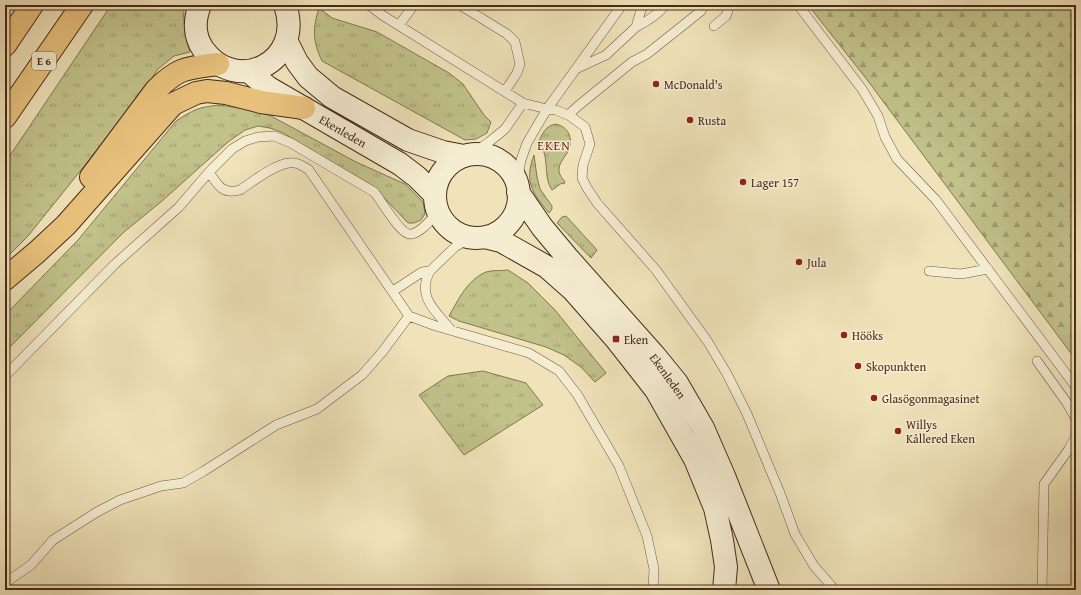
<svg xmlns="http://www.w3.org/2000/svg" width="1081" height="595" font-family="'Gentium Book Plus',serif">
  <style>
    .grass { fill: url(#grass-tufts); stroke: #847651 }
    .forest { fill: url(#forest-firs); stroke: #847651 }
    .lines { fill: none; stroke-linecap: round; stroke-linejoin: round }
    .lane-casing { stroke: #725840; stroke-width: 10 }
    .secondary-casing { stroke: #482a18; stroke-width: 24 }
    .highway-casing { stroke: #482a18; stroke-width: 24 }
    .lane { stroke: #f5edd2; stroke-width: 9 }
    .secondary { stroke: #f5edd2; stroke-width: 22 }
    .highway { stroke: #e8c27d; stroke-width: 22 }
    .poi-dot { fill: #8f2418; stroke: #f5edd2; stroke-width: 1.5 }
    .labels { text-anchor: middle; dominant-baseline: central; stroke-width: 3; stroke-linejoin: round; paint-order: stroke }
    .shield { fill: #f5edd2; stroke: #7c6450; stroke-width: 1 }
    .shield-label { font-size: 11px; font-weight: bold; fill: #482a18 }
    .poi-label { font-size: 12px; fill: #482a18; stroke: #f5edd2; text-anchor: start }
    .street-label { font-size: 12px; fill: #482a18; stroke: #f5edd2 }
    .neighbourhood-label { font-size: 13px; letter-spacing: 1px; fill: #7a1f14; stroke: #f5edd2 }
  </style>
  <defs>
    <pattern id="grass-tufts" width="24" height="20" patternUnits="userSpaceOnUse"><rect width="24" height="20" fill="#c1c18a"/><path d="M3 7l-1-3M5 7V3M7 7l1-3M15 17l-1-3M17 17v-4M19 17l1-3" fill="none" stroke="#9f9d70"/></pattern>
    <pattern id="forest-firs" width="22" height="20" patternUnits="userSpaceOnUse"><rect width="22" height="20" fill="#c1c18a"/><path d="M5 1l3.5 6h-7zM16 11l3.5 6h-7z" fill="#9f9d70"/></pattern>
  </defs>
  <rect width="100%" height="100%" fill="#f0e3ba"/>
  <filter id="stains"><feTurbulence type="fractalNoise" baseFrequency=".005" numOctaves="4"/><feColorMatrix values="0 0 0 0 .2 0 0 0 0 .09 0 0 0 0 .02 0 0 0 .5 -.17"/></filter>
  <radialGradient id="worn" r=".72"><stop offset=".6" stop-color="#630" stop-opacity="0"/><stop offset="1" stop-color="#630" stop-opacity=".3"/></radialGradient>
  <path class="grass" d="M111,5h73c-1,17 1,31 6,47l-16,4 -16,13 -20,30 -110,137 -23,23v-96z
    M319,8l13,10 45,14 72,41 14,11 21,31 7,7 -4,11 -11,6 -11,1 -143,-79c-9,-19 -10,-32 -3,-53z
    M220,105l37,6 14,5 85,46 49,22 18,18 1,5 1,7 -4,6 -7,3h-6l-35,-37 -90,-53 -13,-5 -12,-2 -13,4 -17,12 -66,59 -38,31 -119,120v-37l73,-75 98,-119c17,-11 22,-14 44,-16z
    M556,124c12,3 17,13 13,25 -3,8 -11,13 -10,23 1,4 4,7 6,10l-1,2 -2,-1 -10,7c-10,-15 -1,-35 -14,-47 5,-10 7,-17 18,-19z
    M534,155l3,22 3,12 12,17v3l-3,4c-17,-20 -25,-32 -15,-58z
    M566,216l31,34 -6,8 -34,-35 5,-6z
    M508,270l20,13 27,27 51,63 -11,9 -14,-15 -17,-12 -18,-8 -87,-26 -10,-5c9,-16 19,-37 37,-44 6,-2 15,-1 22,-2z
    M483,371l43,12 17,22 -79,50 -45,-60 29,-19z"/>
  <path class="forest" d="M808,5h268v355l-211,-283z"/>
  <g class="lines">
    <defs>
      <path id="lane" d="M369,5l13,10 141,88 24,6 9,1 14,6 15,11 5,17 -7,21 -1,13 5,10 10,15 59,67 52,72 19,32 20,40 33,79 15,41 19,32 21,24
        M460,5l47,29 8,8 5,22 -3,9 -12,18
        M798,5l64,84 16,27 7,21 12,22 39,41 140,187
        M399,25l15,-20
        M714,26l12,-10 4,-11
        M636,27c12,-6 21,-12 30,-22
        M578,68l28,-13 30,-28 5,-17 4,-5
        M568,115l10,-9 54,-44 15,-8 54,-43 3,-6
        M471,155l18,-13 16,-13 18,-26
        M209,172c9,13 13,23 31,18 12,-8 35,-26 49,-27 8,-1 14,3 20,7l100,146 27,10 93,27 30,18 18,23 42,72 28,70 7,33 -1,21
        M517,183l4,-23 6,-17 20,-34 75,-104
        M929,271l32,3 27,-5
        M393,291l29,-19 8,-1
        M451,330c-15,-19 -35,-33 -21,-59l25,-24 16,-10
        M1037,361l30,42 9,16
        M5,376l110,-112 64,-57 30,-35 23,-23 13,-8 13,-4 16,-1 17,7 83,49c8,9 27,45 38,42 11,-3 19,-15 26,-22
        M5,583l26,-18 22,-25 44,-28 23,-12 41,-14 22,-3 21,-12 72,-46 41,-16 45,-34 21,-24 26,-35
        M1042,590l2,-106 25,-35 7,-13"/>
      <path id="secondary" d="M200,5c-6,15 -6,31 3,44 33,47 102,13 82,-44
        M287,42l10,20 11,15 24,20 76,43 35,12 21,4
        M248,71l21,17 131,76 17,13 18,18
        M435 196a42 42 0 1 1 84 0a42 42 0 1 1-84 0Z
        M518,192l24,35 25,30 88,99 22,27 26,45 21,48 45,114
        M485,237l16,4 46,26 26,23 43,49 40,51 39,69 20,49 7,32 4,27 -2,23"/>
      <path id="highway" d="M5,45l27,-40
        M5,117l77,-112
        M91,177l65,-87c23,-23 31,-22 62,-26
        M5,279l32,-27 29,-27 107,-121 23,-11 11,-2 19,2 35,9 43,6"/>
    </defs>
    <use href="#lane" class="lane-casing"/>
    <use href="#secondary" class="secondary-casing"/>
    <use href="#highway" class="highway-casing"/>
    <use href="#lane" class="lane"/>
    <use href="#secondary" class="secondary"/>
    <use href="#highway" class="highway"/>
  </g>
  <g class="poi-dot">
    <circle cx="656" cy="84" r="4"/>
    <circle cx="690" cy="120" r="4"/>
    <circle cx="743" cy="182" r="4"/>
    <circle cx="799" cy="262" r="4"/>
    <circle cx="844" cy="335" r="4"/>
    <rect x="612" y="335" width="8" height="8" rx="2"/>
    <circle cx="858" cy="366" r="4"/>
    <circle cx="874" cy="398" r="4"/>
    <circle cx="898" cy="431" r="4"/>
  </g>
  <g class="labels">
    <rect class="shield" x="32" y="52" width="24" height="18" rx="3"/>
    <g class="shield-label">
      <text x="44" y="61">E 6</text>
    </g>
    <g class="poi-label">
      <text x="664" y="84">McDonald's</text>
      <text x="698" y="120">Rusta</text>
      <text x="751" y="182">Lager 157</text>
      <text x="807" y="262">Jula</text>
      <text x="852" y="335">Hööks</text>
      <text x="624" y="339">Eken</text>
      <text x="866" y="366">Skopunkten</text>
      <text x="882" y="398">Glasögonmagasinet</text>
      <text x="906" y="424">Willys<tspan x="906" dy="14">Kållered Eken</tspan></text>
    </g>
    <g class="street-label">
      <text transform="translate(343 131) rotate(30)">Ekenleden</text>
      <text transform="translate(668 376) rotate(54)">Ekenleden</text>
    </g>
    <g class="neighbourhood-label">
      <text x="554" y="145">EKEN</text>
    </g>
  </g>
  <rect width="1081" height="595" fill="none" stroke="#f0e3ba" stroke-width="20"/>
  <rect x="6" y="6" width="1069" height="583" fill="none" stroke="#482a18" stroke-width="2"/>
  <rect x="10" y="10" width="1061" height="575" fill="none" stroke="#482a18"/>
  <rect width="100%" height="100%" filter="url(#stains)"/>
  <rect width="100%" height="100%" fill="url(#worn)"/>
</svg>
